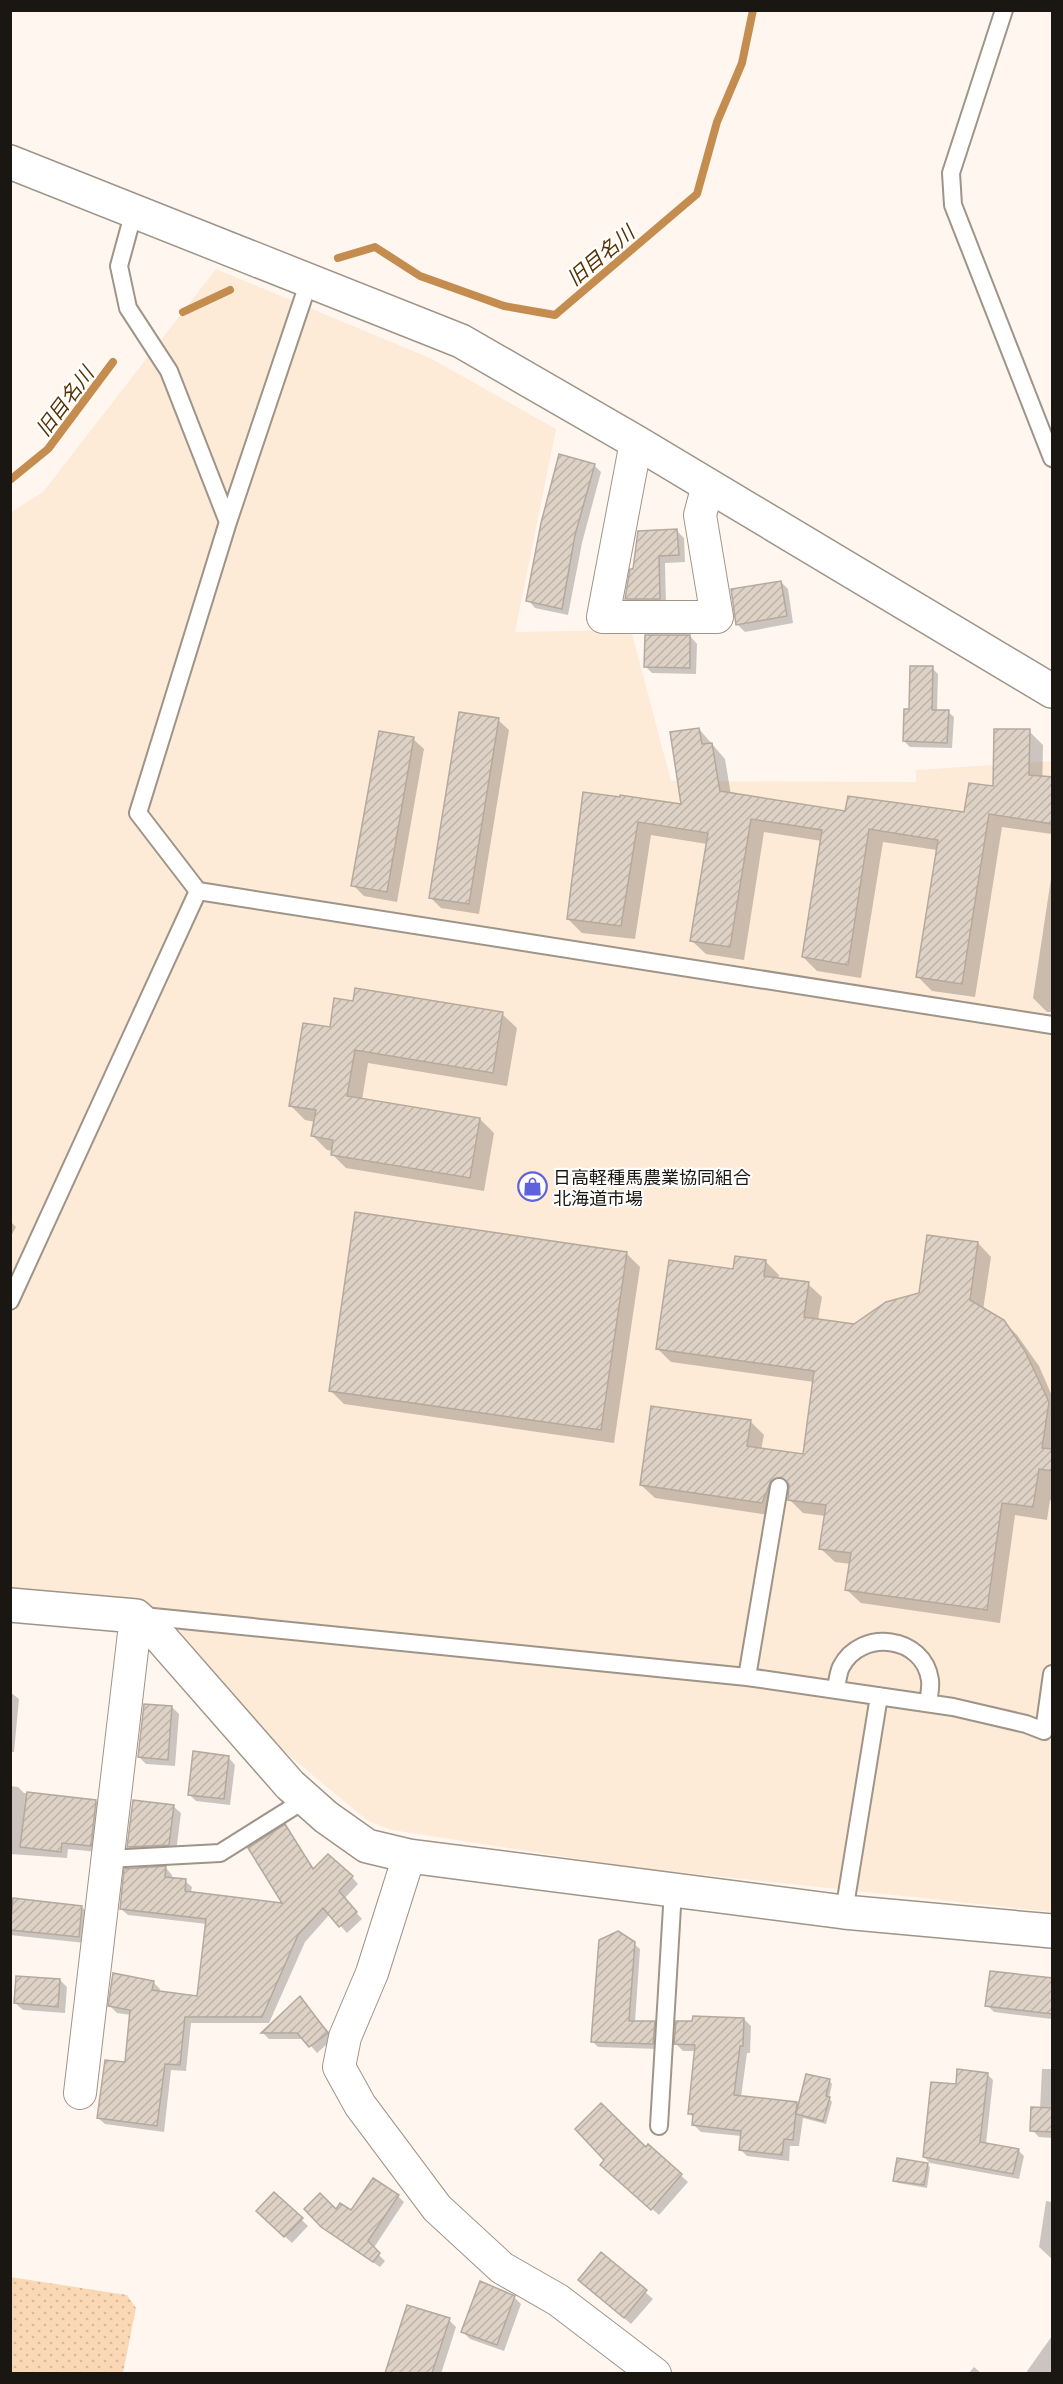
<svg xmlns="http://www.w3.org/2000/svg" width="1063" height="2384" font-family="Barlow,'Noto Sans JP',sans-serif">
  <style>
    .built { fill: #fdead7 }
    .grass { fill: url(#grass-dots) }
    .shadow { fill: #0003 }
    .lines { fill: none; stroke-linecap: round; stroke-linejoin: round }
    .stream { stroke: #c48d4f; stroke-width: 8 }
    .building { fill: url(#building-hatch); stroke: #b5a99d; stroke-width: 1.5 }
    .lane-casing { stroke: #9f9488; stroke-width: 20 }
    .street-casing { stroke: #9f9488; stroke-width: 34 }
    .secondary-casing { stroke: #9f9488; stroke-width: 36 }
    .lane { stroke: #fff; stroke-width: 16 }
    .street { stroke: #fff; stroke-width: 32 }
    .secondary { stroke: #fff; stroke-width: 33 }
    .labels { text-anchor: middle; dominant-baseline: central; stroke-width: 4.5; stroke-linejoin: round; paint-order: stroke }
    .poi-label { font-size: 18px; fill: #1a1611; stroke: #fff; text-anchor: start }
    .water-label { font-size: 20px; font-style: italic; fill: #573200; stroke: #fff }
  </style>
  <defs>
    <pattern id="grass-dots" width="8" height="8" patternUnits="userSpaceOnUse" patternTransform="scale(1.5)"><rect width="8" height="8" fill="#fad8b5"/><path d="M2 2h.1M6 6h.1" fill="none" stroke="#d6b99b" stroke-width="1.8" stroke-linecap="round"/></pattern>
    <pattern id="building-hatch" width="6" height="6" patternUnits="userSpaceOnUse" patternTransform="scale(1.5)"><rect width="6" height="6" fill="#ded1c5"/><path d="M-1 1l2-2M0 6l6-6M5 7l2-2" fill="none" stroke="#beb3a8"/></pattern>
  </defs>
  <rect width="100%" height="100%" fill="#fff7ef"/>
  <path class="built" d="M216,269l214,89 126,71 -41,203 116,-2 40,151 245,1v-12l136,-9v1151l-421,-45 -239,-37 -24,-9 -111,-92 -94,-119 -152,-18v-1080l32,-20z"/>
  <path class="grass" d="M10,2277l117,18 9,13 -13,65h-112z"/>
  <path class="shadow" d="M594,465l7,7 -19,71 -14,72 -33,-7 -7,-8z
    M677,531l7,7 1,24 -20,1 1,42h-33l-7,-7z
    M781,582l7,7 5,34 -48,9 -7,-7z
    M690,636l7,8 -1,30 -44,-1 -7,-7z
    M932,668l6,6 -1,37 11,1 6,5 -2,31 -42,-1 -6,-6 6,-30z
    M498,720l11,10 -30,184 -38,-6 -10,-10z
    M699,729l26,30 6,36 115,18 120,1 28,-26 35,-57 14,14 -1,50 10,2v37l-50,-7 -27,170 -43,-6 -14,-14 19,-127 -54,-8 -22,136 -44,-7 -14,-14 19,-116 -58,-9 -20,128 -38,-6 -14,-13 15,-97 -56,-9 -16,104 -53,-6 -14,-14 16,-125 99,12z
    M413,739l11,10 -27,153 -33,-6 -11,-11z
    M1052,872v140h-5l-14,-14z
    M502,1014l15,14 -10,58 -139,-23 -6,37 118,19 14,14 -10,58 -138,-23 -14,-14 1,-3 -6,-1 -14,-14 2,-14 -10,-2 -14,-14 40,-77z
    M10,1221l6,6 -6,11z
    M978,1243l13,14 -8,53 20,11 14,14 22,31 13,30v105l-2,-1 -3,20 -32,-5 -15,108 -139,-20 -14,-13 4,-26 -16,-2 -14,-13 5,-33 -23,-3 -14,-14 1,-7 -6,2 -8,22 -121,-18 -14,-13 109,-64 14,14 -3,15 43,6 10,-74 -143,-20 -13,-13 77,-78 31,-9 13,13 -1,5 30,4 14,13 -4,23 37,5 65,-31z
    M626,1253l14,14 -26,176 -270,-39 -14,-14z
    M10,1692l9,7 -5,53h-4z
    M172,1707l7,7 -4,52 -29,-2 -7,-7z
    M228,1757l7,8 -5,40 -34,-4 -7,-7z
    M10,1786l8,1 6,6 72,8 7,7 -5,44 -30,-3 -1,9 -57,-4z
    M173,1806l8,7 -5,39 -40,2 -7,-7z
    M285,1826l30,44 37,7 6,7 -14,15 18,20 -15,14 -17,-19 -25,28 -36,81h-78l-5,48 -15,-1 -7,62 -59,-8 -7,-6 28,-54 5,-49 -14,-2 -7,-7 43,-24 7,7 -1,4 39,4 9,-73 -79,-9 -7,-6 45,-41 6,7v4l13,2 7,6 -1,6 94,12z
    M10,1899l72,8 6,7 -3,29 -75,-8z
    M613,1933l9,1 18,15 -5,73h19l6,6 -2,21 -60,-2 -6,-6 9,-100z
    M60,1980l7,7 -2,26 -42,-3 -8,-7z
    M1052,1989v30l-58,-7 -7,-7z
    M300,1998l34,40 -17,15 -12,-14h-36l-6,-6z
    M744,2019l7,7 -1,27h-3l-6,44 55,7 3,3 30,-27 3,4 -3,14 3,4 -6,22 -23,-6 -4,28h-9l-1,15 -42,-5 -7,-7 1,-13 -40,-4 -7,-7v-7l-5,-5 6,-62h-12l-7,-7z
    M1052,2057v81l-13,-1 -7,-7 8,-21 2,-40h9z
    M987,2074l6,6 -7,64 32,6 6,6 -5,23 -89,-16 -6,-6 33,-71z
    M649,2146l39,36 -29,33 -50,-43z
    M927,2164l3,3 -3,21 -29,-5 -3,-3z
    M275,2194l33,32 -16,17 -27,-25z
    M398,2196l6,6 -31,47 12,12 -5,6 -50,-34 -24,-24 45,3z
    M1046,2201l6,1v57l-13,-12z
    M601,2254l52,45 -22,25 -44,-37z
    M514,2297l7,7 -17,47 -34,-12 -7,-7z
    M449,2320l7,7 -15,47 -54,-2z
    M1052,2336v38h-27z
    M974,2367l8,7h-14z"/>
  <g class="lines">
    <path class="stream" d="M338,258l37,-11 45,29 84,30 51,9 142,-121 20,-72 25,-59 11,-53
      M183,312l47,-22
      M10,480l38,-31 65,-87"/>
  </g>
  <path class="building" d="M559,454l36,10 -20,71 -13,74 -36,-8 15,-78z
    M677,529l2,26 -20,1 1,43h-35l5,-30h3l5,-38z
    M781,581l6,35 -51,9 -5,-36z
    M645,635h45v33l-46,-1z
    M910,666h23l-1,44h17l-2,33 -44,-2 1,-32h5z
    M459,712l40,6 -30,186 -40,-6z
    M699,728l3,16 10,-1 8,48 125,20 3,-15 116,16 5,-29 24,3 1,-57h36l-1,46 24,2v47l-64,-10 -27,170 -46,-7 22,-137 -69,-11 -21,136 -46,-8 20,-127 -71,-11 -21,128 -40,-6 18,-108 -70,-11 -17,104 -54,-7 16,-127 37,5v-2l61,9 -11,-72z
    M379,731l35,6 -27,155 -36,-6z
    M355,988l148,24 -10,61 -138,-23 -8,46 133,22 -10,60 -139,-23 2,-15 -22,-4 5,-26 -27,-4 14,-83 27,4 4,-29 19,3z
    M355,1212l272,40 -26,178 -272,-39z
    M927,1235l51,7 -8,58 34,20 21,31 24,51 -7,46 11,1v22l-14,-2 -6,38 -31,-4 -15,107 -142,-20 6,-37 -32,-4 7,-44 -38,-5 1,-16 -8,-7 -10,4 -9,22 -122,-18 11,-79 100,14 -4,26 56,8 11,-83 -158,-22 13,-89 64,9 2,-13 31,4 -2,16 45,6 -5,35 50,7 32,-22 33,-9z
    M144,1704l28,2 -4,54 -30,-3z
    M193,1751l36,5 -5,43 -36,-4z
    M27,1792l69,8 -5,46 -29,-3 -1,9 -41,-5z
    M133,1800l41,5 -5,40 -42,2z
    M285,1824l28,45 15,-15 25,22 -14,15 18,21 -18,15 -16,-19 -25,27 -36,82h-77l-5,48 -15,-1 -8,62 -60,-8 8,-58 20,2 5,-52 -22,-4 5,-33 41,8 -2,9 45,6 9,-77 -86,-10 4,-40 42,-3 -1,11 21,2 -1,12 97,12 -34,-55z
    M13,1898l69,8 -3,31 -69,-7z
    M618,1931l17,11 -6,79h26l-2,23 -62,-2 8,-102z
    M990,1971l63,7v36l-68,-8z
    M16,1976l44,3 -2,28 -44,-4z
    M300,1996l28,37 -19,14 -12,-14h-36z
    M693,2016l51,2 -1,28h-3l-6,49 63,7 -4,38 -9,-1 -2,16 -43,-5 2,-19 -49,-6 1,-11h-5l7,-69 -21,-1 2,-23h16z
    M957,2069l31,4 -8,69 39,7 -6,25 -90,-17 8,-75 25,2z
    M806,2074l24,5 -4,17 4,1 -7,24 -27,-7z
    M601,2103l45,44 2,-3 34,30 -31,36 -51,-45 4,-5 -29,-31z
    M1031,2107l22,1v24l-23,-1z
    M897,2158l31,5 -4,22 -31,-4z
    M373,2178l26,17 -31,46 12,12 -7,9 -52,-35 -17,-18 16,-16 16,16 4,-6 11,7z
    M274,2192l29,26 -19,19 -28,-26z
    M601,2252l46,38 -23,28 -46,-38z
    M480,2281l35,15 -18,49 -36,-13z
    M407,2305l43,13 -18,55h-47z"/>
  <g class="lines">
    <defs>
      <path id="lane" d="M1004,10l-53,163 2,32 99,253
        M134,211l-15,55 9,42 41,63 59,151 -90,291 60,78
        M228,522l81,-241
        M10,1301l188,-410 854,134
        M143,1616l604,61 32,-190
        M747,1677l206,30 73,17 18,7 8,-57
        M836,1690c1,-7 2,-17 5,-23 20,-39 83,-31 89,13 1,7 -1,16 -2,23
        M107,1859l113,-6 86,-54
        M844,1912l35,-216
        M659,2126l14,-236"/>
      <path id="street" d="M636,442l-33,175h114l-17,-102 8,-30
        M409,1856l-37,117 -27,64 -6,30 21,38 77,103 65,60 56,32 97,74
        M80,2093l56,-477"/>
      <path id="secondary" d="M10,162l451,179 175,101 416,249
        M10,1605l126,11 26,23 128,146 36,32 41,29 42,10 435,56 208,19"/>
    </defs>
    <use href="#lane" class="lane-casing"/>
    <use href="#street" class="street-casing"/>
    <use href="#secondary" class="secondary-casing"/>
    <use href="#lane" class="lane"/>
    <use href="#street" class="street"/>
    <use href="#secondary" class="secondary"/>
  </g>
  <defs>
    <symbol id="shop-ring" viewBox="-11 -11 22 22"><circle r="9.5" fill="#fff" stroke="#5f63db" stroke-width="1.5"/><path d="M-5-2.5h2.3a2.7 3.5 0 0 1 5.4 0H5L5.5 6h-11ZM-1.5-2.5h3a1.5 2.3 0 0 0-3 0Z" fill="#5f63db"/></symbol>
  </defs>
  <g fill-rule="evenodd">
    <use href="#shop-ring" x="516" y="1170" width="33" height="33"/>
  </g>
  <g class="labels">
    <g class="poi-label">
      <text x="553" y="1177">日高軽種馬農業協同組合<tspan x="553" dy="21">北海道市場</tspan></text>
    </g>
    <g class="water-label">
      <text transform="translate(600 255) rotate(-40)">旧目名川</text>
      <text transform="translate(64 401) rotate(-53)">旧目名川</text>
    </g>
  </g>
  <rect width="1063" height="2384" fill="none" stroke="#1a1611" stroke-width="24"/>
</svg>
